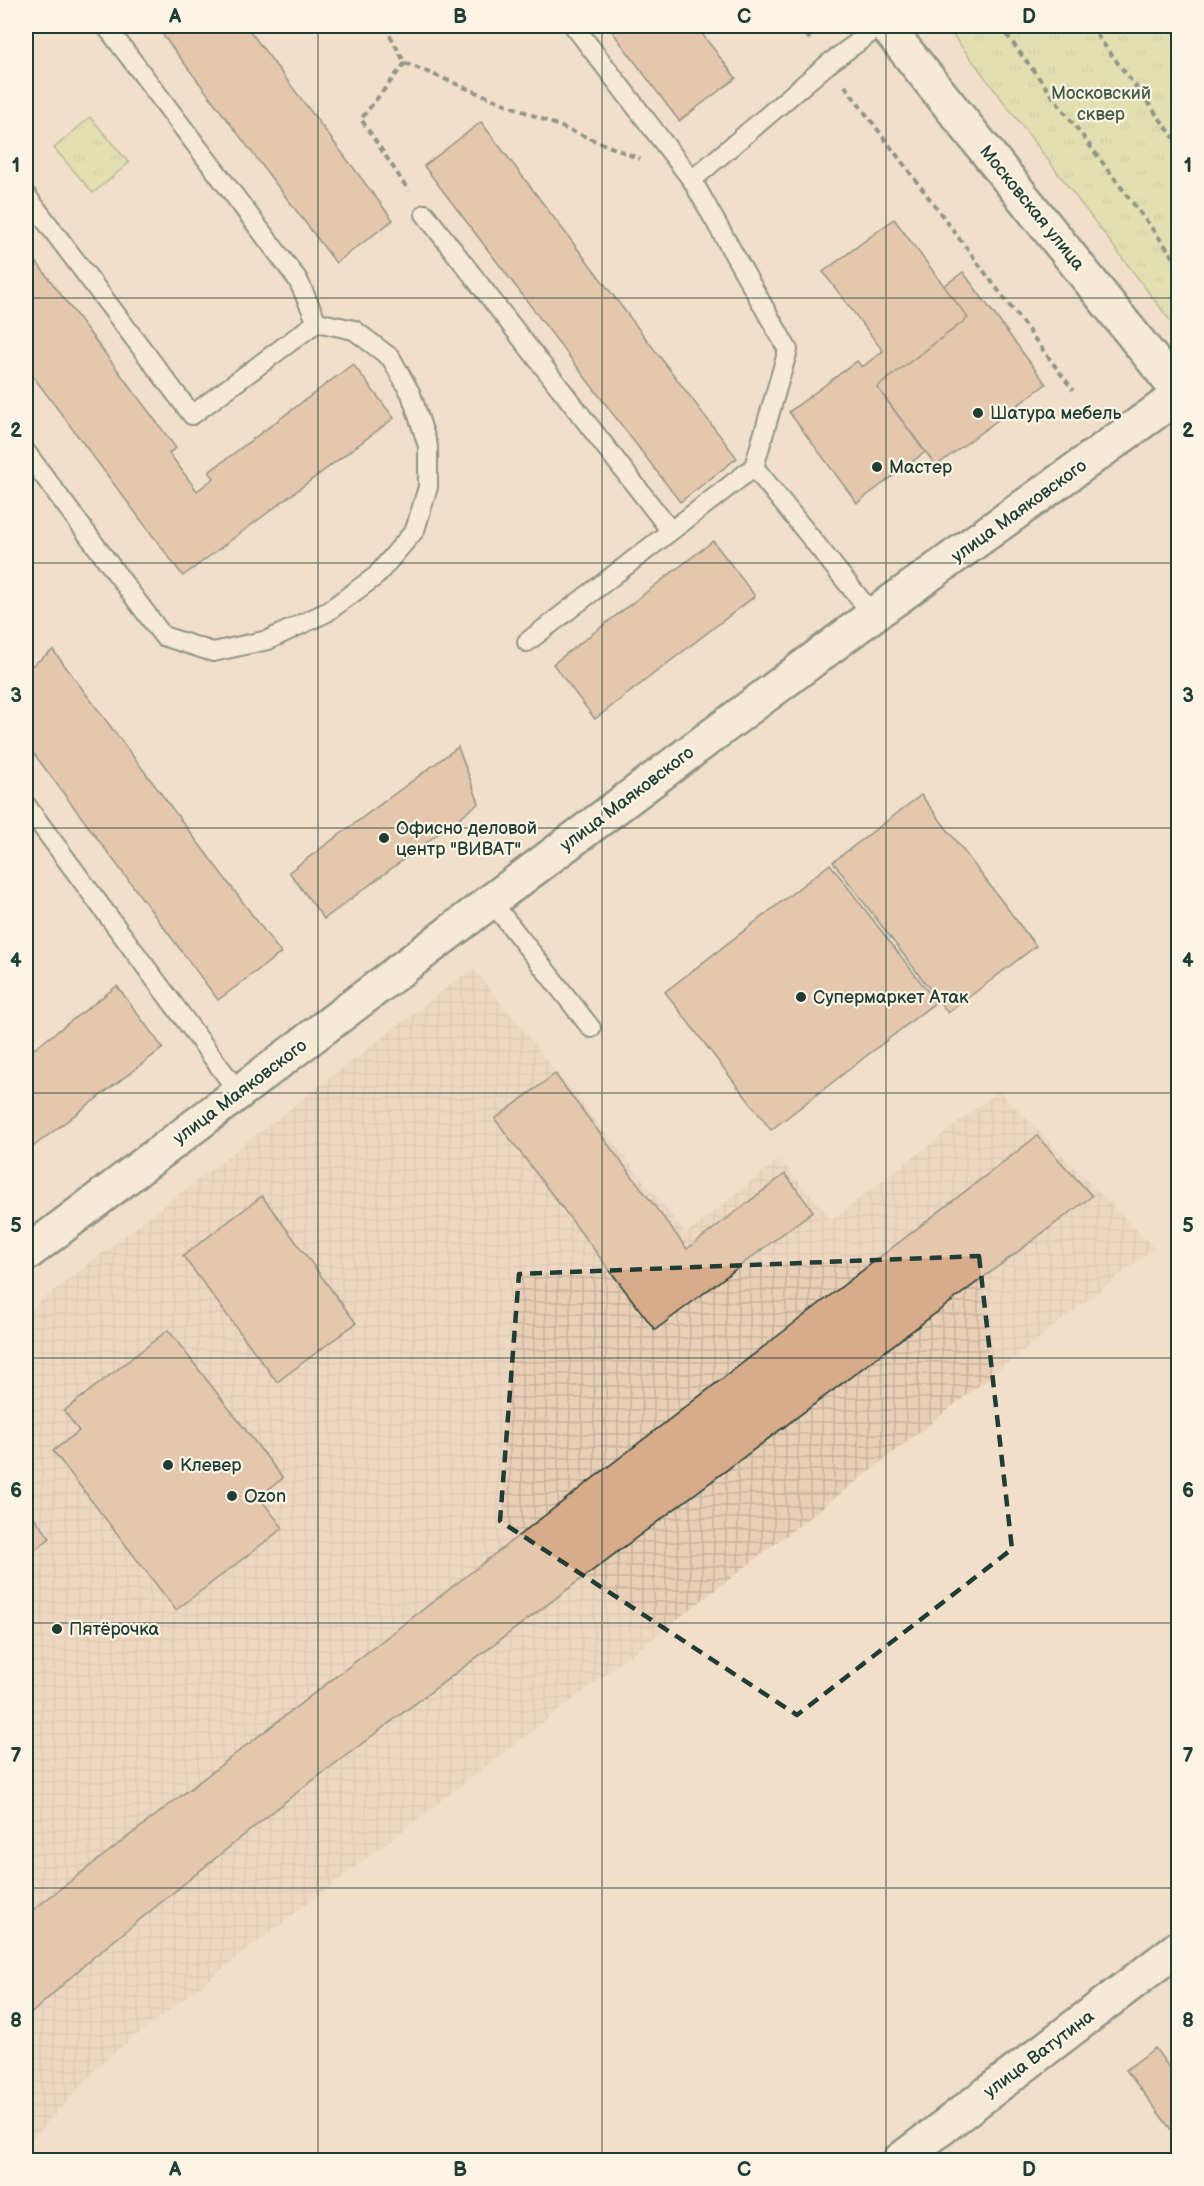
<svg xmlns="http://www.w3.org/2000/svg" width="1204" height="2186" font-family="'Balsamiq Sans',sans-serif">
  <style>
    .industrial { fill: url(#industrial-grid) }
    .park { fill: url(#park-tufts); stroke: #788e64; stroke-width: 1.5 }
    .building { fill: #d8ab8a; stroke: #1f3d34; stroke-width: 1.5 }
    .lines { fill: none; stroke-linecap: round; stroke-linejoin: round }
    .service-casing { stroke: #1f3d34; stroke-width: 22 }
    .minor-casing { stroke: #1f3d34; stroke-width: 38 }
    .secondary-casing { stroke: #1f3d34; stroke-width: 38 }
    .path { stroke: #1f3d34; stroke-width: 4; stroke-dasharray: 6 4.5; stroke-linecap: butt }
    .service { stroke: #fcf5e5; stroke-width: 18 }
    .minor { stroke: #fcf5e5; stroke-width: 33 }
    .secondary { stroke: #fcf5e5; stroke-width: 33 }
    .marked { fill: none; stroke: #1f3d34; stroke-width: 4.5; stroke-dasharray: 12 8; stroke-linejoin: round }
    .grid { fill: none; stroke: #1f3d34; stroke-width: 1.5; stroke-opacity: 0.55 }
    .poi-dot { fill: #1f3d34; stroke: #fcf5e5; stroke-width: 2 }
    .labels { text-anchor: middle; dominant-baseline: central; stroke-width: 4.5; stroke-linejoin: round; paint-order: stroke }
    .park-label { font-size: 18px; fill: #435d47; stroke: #fcf5e5 }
    .street-label { font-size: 18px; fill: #1f3d34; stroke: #fcf5e5 }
    .poi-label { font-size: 18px; fill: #1f3d34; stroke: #fcf5e5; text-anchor: start }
    .neatline { fill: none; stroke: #1f3d34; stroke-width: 2 }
    .grid-label { font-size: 20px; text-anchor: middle; font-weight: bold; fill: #1f3d34 }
  </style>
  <defs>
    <pattern id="industrial-grid" width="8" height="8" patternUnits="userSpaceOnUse" patternTransform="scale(1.5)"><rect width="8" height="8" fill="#eacfb7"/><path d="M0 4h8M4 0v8" fill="none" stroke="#c8b39e"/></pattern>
    <pattern id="park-tufts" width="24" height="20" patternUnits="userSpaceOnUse" patternTransform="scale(1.5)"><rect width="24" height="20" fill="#d1df93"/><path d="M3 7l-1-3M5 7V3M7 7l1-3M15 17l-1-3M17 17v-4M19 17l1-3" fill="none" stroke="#b3c07f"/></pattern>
  </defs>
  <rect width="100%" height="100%" fill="#f1dfca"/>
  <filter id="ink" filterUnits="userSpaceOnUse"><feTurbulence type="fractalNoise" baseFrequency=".0167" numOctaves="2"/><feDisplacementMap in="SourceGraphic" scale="12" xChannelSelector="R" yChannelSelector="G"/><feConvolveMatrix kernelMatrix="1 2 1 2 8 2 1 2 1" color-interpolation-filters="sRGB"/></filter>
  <g filter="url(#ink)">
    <path class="industrial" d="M473,968l213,266 93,-75 53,61 167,-129 155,157 -292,229 -758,583 -78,86v-834z"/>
    <path class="park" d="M946,26h232v305z
      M90,117l39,46 -36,30 -39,-45z"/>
    <path class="building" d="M156,26h90l147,194 -57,43z
      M608,26h88l40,52 -57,43z
      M481,122l256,336 -57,44 -256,-336z
      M894,219l74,99 -91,69 48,65 -68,51 -68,-91 68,-51 5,6 21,-16 -60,-79z
      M26,248l150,200 -7,5 28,38 17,-13 -5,-6 144,-108 41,54 -211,158 -157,-209z
      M963,272l83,112 -110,82 -59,-79 91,-69 -24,-32z
      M713,541l42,55 -160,123 -42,-55z
      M53,650l228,303 -63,47 -192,-257v-73z
      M458,747l21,56 -155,116 -35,-47z
      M921,795l115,151 -88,67 -115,-151z
      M830,864l106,138 -165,128 -106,-138z
      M117,986l46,62 -137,104v-97z
      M555,1074l132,175 98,-75 28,37 -158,119 -160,-211z
      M1037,1136l55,60 -796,597 -206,167 -64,58v-101l3,-4z
      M262,1196l94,127 -79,59 -94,-126z
      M168,1330l115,148 -24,19 24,31 -107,82 -123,-159 26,-20 -15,-20z
      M26,1507l24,31 -24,19z
      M1155,2048l23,32v53l-3,2 -49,-65z"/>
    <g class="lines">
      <defs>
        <path id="service" d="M106,26l192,254 19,42
          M574,26l118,154
          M26,195l166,220 125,-93 37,8 37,28 20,36 17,52v41l-13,43 -39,46 -49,36 -59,28 -55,12 -50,-16 -137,-184
          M425,214l245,316
          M873,615l-119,-148 34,-117 -96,-170 136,-116 52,-38
          M527,642l227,-175
          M26,805l213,288
          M491,901l100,127"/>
        <path id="minor" d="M26,1254l465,-353 382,-286 305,-219
          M900,2160l278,-212"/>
        <path id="secondary" d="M886,26l292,365"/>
      </defs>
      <use href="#service" class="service-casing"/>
      <use href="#minor" class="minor-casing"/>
      <use href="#secondary" class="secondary-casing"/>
      <path class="path" d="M385,26l20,37 -44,56 48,72
        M800,26l12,16
        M1000,26l178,237
        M1090,26l88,117
        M405,63l235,96
        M845,86l228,304"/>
      <use href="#service" class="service"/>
      <use href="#minor" class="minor"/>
      <use href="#secondary" class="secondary"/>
    </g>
  </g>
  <path d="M0 0H1204V2186H0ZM979,1256l33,293 -215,166 -297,-194 19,-247z" fill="#f1dfca" fill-opacity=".55" fill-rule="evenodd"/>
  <path class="marked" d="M979,1256l33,293 -215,166 -297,-194 19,-247z"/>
  <path class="grid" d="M318,26v2134M602,26v2134M886,26v2134M26,298h1152M26,563h1152M26,828h1152M26,1093h1152M26,1358h1152M26,1623h1152M26,1888h1152"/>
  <g class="poi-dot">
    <circle cx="978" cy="413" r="6"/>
    <circle cx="877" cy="467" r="6"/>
    <circle cx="384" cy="838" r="6"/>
    <circle cx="801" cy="997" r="6"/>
    <circle cx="168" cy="1465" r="6"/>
    <circle cx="232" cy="1496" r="6"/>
    <circle cx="57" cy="1629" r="6"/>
  </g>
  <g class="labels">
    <g class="park-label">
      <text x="1101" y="93">Московский<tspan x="1101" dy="21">сквер</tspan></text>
    </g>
    <g class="street-label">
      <text transform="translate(1032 208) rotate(51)">Московская улица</text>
      <text transform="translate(1019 511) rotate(-36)">улица Маяковского</text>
      <text transform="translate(627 799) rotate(-37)">улица Маяковского</text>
      <text transform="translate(240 1092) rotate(-37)">улица Маяковского</text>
      <text transform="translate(1039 2054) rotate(-37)">улица Ватутина</text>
    </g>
    <g class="poi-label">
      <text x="990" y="413">Шатура мебель</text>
      <text x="889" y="467">Мастер</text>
      <text x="396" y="828">Офисно деловой<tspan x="396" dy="21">центр "ВИВАТ"</tspan></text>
      <text x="813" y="997">Супермаркет Атак</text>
      <text x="180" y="1465">Клевер</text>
      <text x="244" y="1496">Ozon</text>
      <text x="69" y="1629">Пятёрочка</text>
    </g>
  </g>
  <rect width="1204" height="2186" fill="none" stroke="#fcf5e5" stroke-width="66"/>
  <rect x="33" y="33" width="1138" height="2120" class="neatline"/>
  <g class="grid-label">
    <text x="175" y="23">A</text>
    <text x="460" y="23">B</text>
    <text x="744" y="23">C</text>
    <text x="1029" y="23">D</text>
    <text x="16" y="172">1</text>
    <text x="1188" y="172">1</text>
    <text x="16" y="437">2</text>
    <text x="1188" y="437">2</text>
    <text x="16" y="702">3</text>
    <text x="1188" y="702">3</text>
    <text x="16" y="967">4</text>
    <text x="1188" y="967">4</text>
    <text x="16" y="1232">5</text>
    <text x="1188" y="1232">5</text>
    <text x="16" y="1497">6</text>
    <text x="1188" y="1497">6</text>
    <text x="16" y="1762">7</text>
    <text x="1188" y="1762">7</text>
    <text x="16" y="2027">8</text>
    <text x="1188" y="2027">8</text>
    <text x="175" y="2176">A</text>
    <text x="460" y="2176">B</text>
    <text x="744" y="2176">C</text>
    <text x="1029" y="2176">D</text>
  </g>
</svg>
